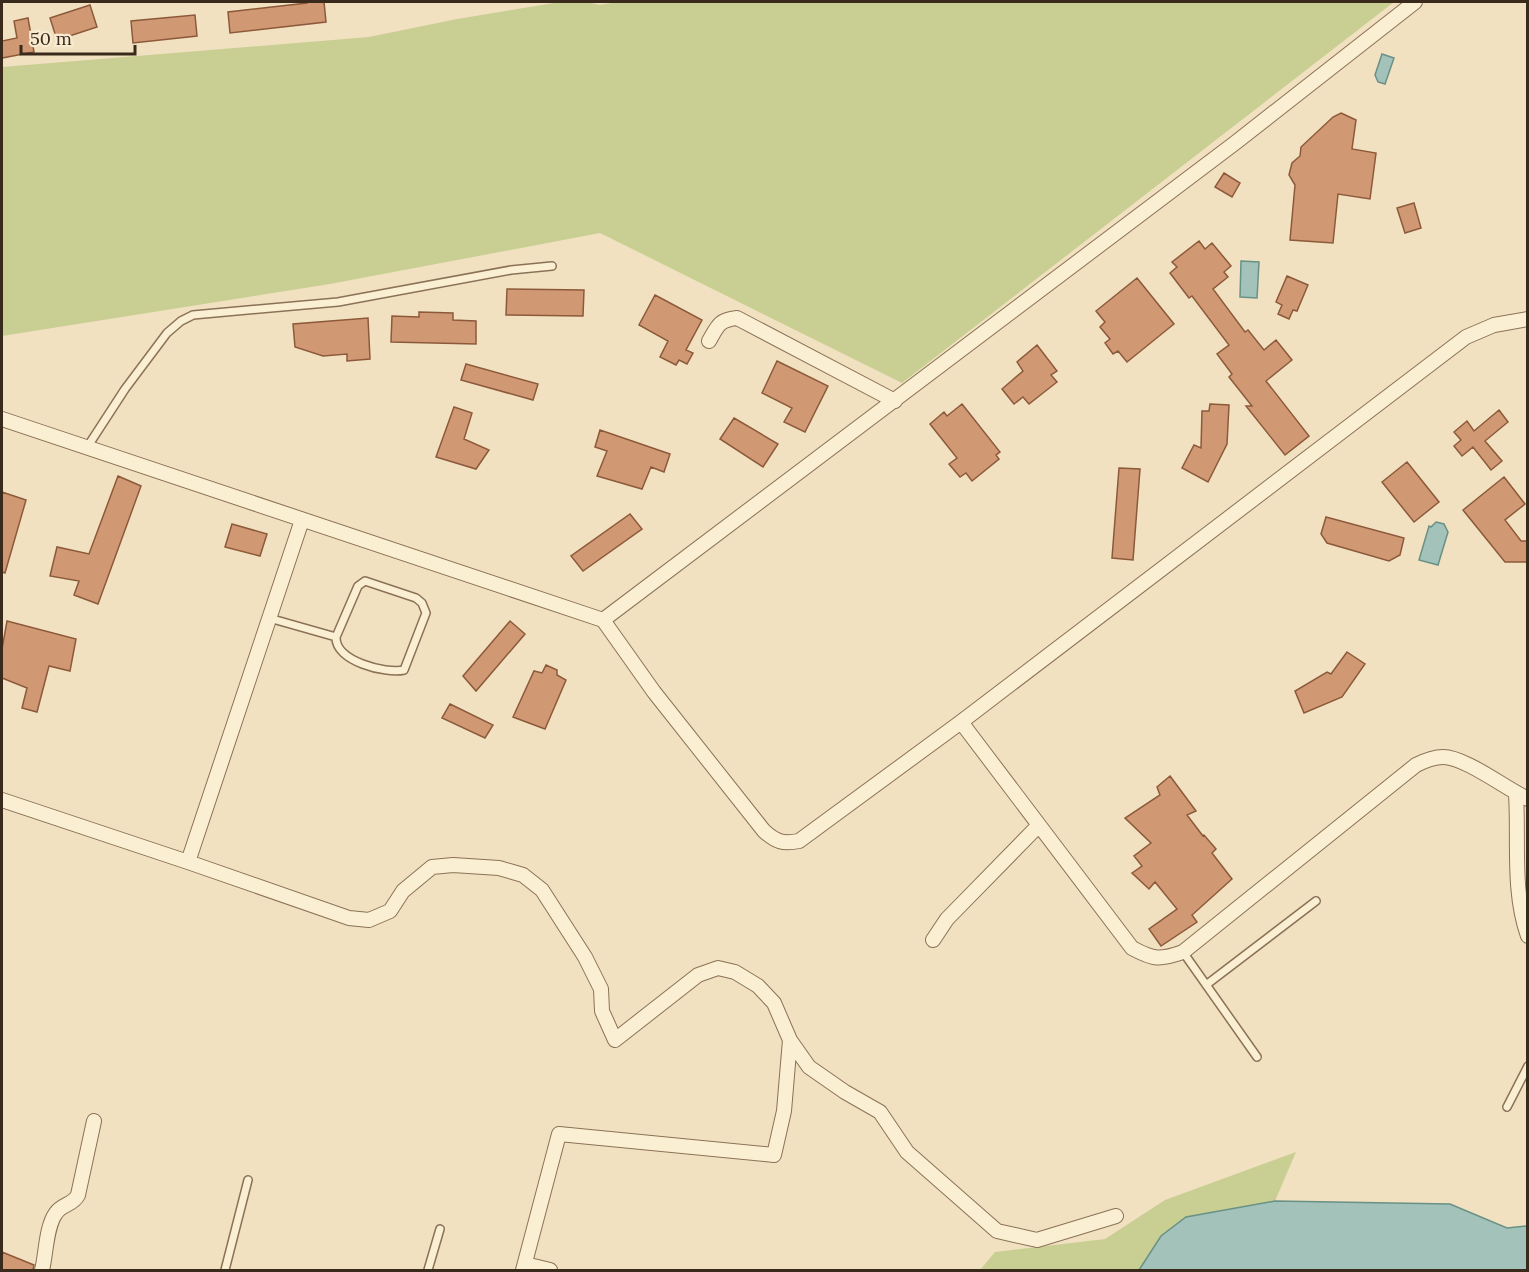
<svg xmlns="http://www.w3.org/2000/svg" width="1529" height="1272" font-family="Lora,serif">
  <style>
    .green { fill: #c9cf93 }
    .water { fill: #a3c2b9; stroke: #699186; stroke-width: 1.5 }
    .building { fill: #d19973; stroke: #8c5a3b; stroke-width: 1.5 }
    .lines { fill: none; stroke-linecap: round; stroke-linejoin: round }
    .lane-casing { stroke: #8b7256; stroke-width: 10 }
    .street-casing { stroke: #8b7256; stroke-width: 16 }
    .lane { stroke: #fbefd3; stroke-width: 7 }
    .street { stroke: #fbefd3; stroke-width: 14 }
  </style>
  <rect width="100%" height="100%" fill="#f1e1c0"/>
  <path class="green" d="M560,2h28l11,3 19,-3h776l-492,381 -302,-150 -270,51 -328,52v-269l367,-30 88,-18z
    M1296,1152l-21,49 -89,16 -25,19 -22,34h-159l15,-18 110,-13 60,-39z"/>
  <path class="water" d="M1382,54l12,4 -9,26 -7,-2 -3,-7z
    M1241,261l18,1 -2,36 -17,-1z
    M1436,522l8,2 4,8 -10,33 -19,-5 10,-34 2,1z
    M1275,1201l175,3 57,24 20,-2v44h-388l22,-34 25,-19z"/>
  <path class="building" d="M307,2h17l2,20 -96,11 -2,-21 79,-9z
    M90,5l7,22 -40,13 -7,-22z
    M195,15l2,21 -64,7 -2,-22z
    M28,18l6,34 -32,6v-17l15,-3 -3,-17z
    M1341,113l15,7 -4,29 24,4 -6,46 -32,-5 -5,49 -43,-3 5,-55 -6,-10 3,-12 8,-7 1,-9 32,-30z
    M1224,173l16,10 -8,14 -17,-10z
    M1414,203l7,25 -16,5 -8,-25z
    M1199,241l6,8 7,-6 19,23 -7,6 4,5 -15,12 32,43 3,-2 16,20 12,-10 16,20 -26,21 43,55 -24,19 -39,-49h6l-23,-29 3,-3 -15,-20 12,-9 -37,-49 -3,2 -19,-25 7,-6 -5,-5z
    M1287,276l21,9 -11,26 -4,-1 -4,9 -11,-5 4,-9 -6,-3z
    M1137,278l37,46 -47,38 -9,-11 -5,3 -8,-11 5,-4 -10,-12 5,-5 -9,-11z
    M507,289l77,1 -1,26 -77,-1z
    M655,295l47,25 -16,30 7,3 -6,11 -8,-4 -3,5 -16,-8 8,-16 -29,-16z
    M419,312l34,1v7l23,1v23l-85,-2 1,-26 27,1z
    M368,318l2,41 -23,2v-7l-24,2 -28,-9 -2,-23z
    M1037,345l20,26 -6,4 6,7 -28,22 -6,-7 -9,7 -12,-15 21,-18 -6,-9z
    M777,361l51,25 -23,46 -21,-10 8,-14 -30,-15z
    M466,364l72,20 -5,16 -72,-20z
    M962,404l38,48 -4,3 3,4 -27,22 -6,-8 -6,4 -11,-13 8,-6 -27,-34 14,-12 3,4z
    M1210,404l19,1 -2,39 -19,38 -26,-14 12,-23 7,3 1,-37h7z
    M454,407l18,6 -8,26 25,11 -13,19 -40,-12z
    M1499,410l9,12 -23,19 17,20 -11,9 -18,-23 -11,9 -8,-10 7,-6 -7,-8 13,-11 7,10z
    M734,418l44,26 -15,23 -43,-28z
    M600,430l70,24 -6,18 -13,-5 -9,22 -45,-13 10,-25 -12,-4z
    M1407,462l32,40 -25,20 -32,-40z
    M1119,468l21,1 -7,91 -21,-2z
    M118,476l23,10 -43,118 -24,-9 5,-14 -29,-5 7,-29 32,7z
    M1504,477l21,27 -20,16 16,21h6v21h-22l-42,-52z
    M2,492l24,8 -21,73 -3,-1z
    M630,514l12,15 -59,42 -12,-15z
    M1326,517l78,21 -4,17 -11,6 -62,-18 -6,-9z
    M232,524l35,10 -7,22 -35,-9z
    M7,621l69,18 -6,32 -21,-5 -12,46 -15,-4 5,-20 -25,-10v-29z
    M510,621l15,13 -49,57 -13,-15z
    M1347,652l18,12 -23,33 -38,16 -9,-22 32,-19 4,2z
    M546,665l11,5v5l9,5 -21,49 -32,-12 21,-46 8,2z
    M450,704l43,21 -8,13 -43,-20z
    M1170,776l26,35 -9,4 16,21 1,-1 12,14 -4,4 20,26 -40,36 5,7 -36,24 -12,-17 28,-20 -22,-27 -6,7 -17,-16 10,-7 -8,-10 17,-13 -26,-25 35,-23 -3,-8z
    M2,1252l32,13 -1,5h-31z"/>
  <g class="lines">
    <defs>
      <path id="lane" d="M86,449l39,-60 42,-56 14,-12 12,-6 145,-13 173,-32 41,-4
        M269,618l67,19c-1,24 49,37 68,33l22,-57 -4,-10 -6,-5 -51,-17 -7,5 -22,51
        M1183,952l74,105
        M1206,985l110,-84
        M1507,1107l21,-41
        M225,1270l23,-90
        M428,1270l12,-41"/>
      <path id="street" d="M1415,2l-180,141 -632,477 51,72 110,139c12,11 19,13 35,10l162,-119 505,-385 28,-12 34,-6
        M709,341c9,-16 10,-21 28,-23l158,83
        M2,419l601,201
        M961,722l171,226c22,12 28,12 51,4l233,-187c8,-4 17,-8 27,-8 22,0 62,31 85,42
        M1516,794c3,47 -4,97 12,142
        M2,800l186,62 161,56 20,2 21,-9 13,-20 29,-24 21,-2 46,3 24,7 19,15 43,67 16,32 1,22 13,29 83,-65 20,-7 17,4 23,14 16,17 16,37 19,27 36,25 35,20 27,40 90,79 40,9 79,-24
        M188,862l114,-342
        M933,940l14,-21 92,-94
        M525,1264l25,6
        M42,1270c4,-15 4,-44 14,-57 6,-9 17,-8 22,-18l16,-74
        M523,1270l36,-136 215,21 10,-44 6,-71"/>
    </defs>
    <use href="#lane" class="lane-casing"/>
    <use href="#street" class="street-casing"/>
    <use href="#lane" class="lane"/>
    <use href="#street" class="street"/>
  </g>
  <rect width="1529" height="1272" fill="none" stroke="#392a1c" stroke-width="6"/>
  <path d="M21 45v9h114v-9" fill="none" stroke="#392a1c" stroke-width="3"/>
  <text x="30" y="45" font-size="18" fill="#392a1c" stroke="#f8ebd0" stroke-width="4.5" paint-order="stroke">50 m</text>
</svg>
